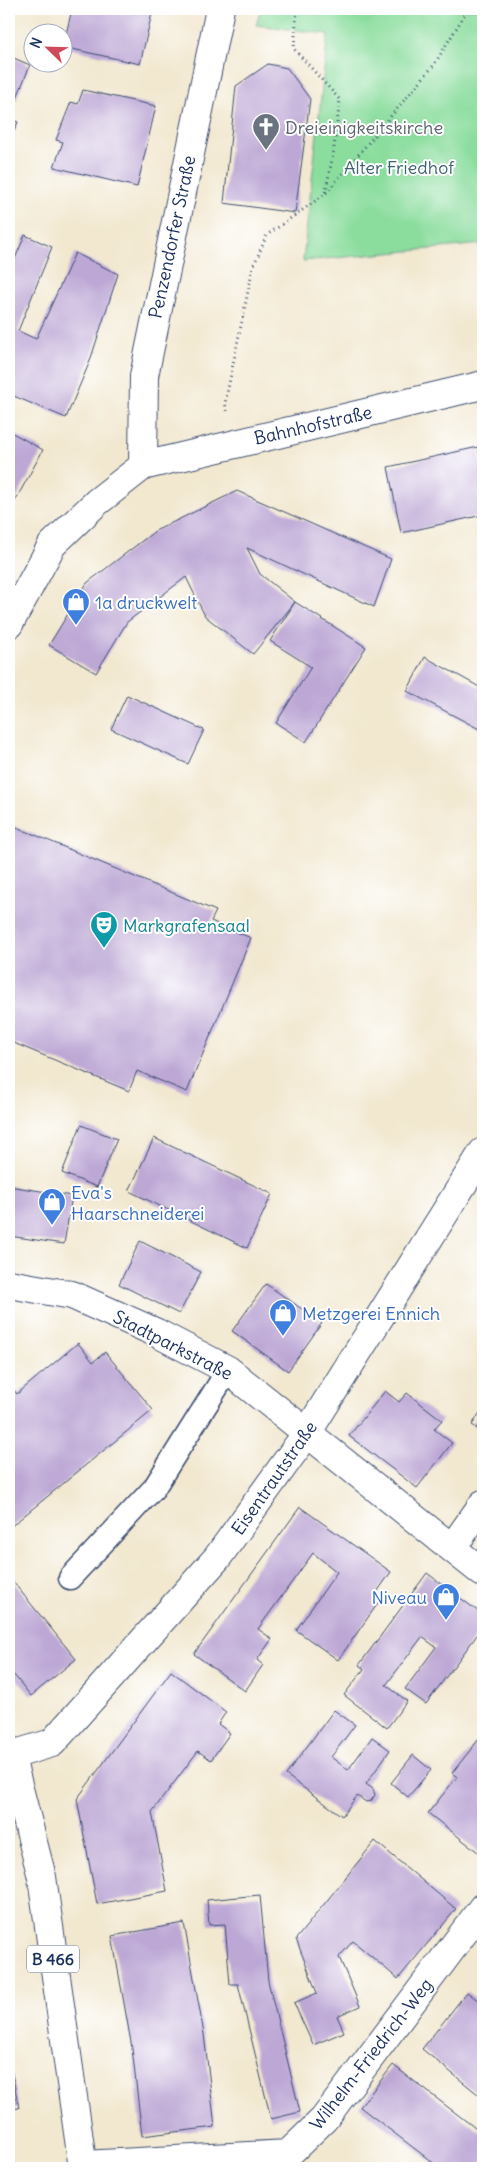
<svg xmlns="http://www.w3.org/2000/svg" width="492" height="2177" font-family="Delius,sans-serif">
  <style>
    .green { fill: #8bdd9e; stroke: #53867e }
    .building { fill: #bda8d5 }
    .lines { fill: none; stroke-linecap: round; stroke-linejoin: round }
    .service-casing { stroke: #3b4b6f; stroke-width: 25 }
    .minor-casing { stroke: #3b4b6f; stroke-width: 30 }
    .tertiary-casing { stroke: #3b4b6f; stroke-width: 30 }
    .secondary-casing { stroke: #3b4b6f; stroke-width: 30 }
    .primary-casing { stroke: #3b4b6f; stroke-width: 30 }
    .path { stroke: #3b4b6f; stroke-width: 3; stroke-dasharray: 1 4; stroke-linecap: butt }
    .service { stroke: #fff; stroke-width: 22 }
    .minor { stroke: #fff; stroke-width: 28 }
    .tertiary { stroke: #fff; stroke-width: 28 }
    .secondary { stroke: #fff; stroke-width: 28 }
    .primary { stroke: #fff; stroke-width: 28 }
    .labels { text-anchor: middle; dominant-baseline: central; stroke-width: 4; stroke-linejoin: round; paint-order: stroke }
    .shield { fill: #fff; stroke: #5f6d8e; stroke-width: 1 }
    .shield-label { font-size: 16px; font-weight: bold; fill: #1b2f5e }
    .worship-label { font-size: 18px; fill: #5b616d; stroke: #fff; text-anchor: start }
    .park-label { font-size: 18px; fill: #3d6371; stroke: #fff }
    .street-label { font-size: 18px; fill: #1b2f5e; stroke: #fff }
    .shop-label { font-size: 18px; fill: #366cbe; stroke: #fff; text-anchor: start }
    .culture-label { font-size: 18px; fill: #0d838f; stroke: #fff; text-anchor: start }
  </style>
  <rect width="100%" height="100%" fill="#fff"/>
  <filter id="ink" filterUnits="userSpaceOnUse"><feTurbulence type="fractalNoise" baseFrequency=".02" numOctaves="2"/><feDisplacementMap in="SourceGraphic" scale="10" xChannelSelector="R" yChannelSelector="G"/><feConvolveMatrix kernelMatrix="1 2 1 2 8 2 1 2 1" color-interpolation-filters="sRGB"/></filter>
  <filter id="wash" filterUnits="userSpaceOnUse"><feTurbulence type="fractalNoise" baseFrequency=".0096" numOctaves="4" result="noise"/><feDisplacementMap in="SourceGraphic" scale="20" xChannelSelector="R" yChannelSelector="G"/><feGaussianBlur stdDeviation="1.12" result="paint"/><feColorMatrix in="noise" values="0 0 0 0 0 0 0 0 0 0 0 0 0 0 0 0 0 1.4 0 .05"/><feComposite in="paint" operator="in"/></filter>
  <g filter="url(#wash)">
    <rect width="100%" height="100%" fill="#f2e8d0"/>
    <path class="green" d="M261,9h222v235l-180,17 25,-227 -72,-9z"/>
    <g id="blocks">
      <path class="building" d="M72,9h81l-13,55 -77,-17z
        M9,56l21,9 -21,53 9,4 -9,21z
        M268,64l19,4 23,31 -15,114 -71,-10 12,-117z
        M83,90l73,16 -19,81 -83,-20 9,-25 -7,-2 15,-38 7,2z
        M25,235l27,12 -34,84 18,8 39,-86 43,21 -28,87 -24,57 -57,-24v-121z
        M9,431l34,19 -34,62z
        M478,447l5,24v44l-82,18 -13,-66z
        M237,491l154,68 -17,48 -127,-59 13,26 35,28 71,45 -60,95 -30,-19 35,-56 -41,-26 25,-39 -42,52 -48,-38 -19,-39 -59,45 -31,51 -47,-28 38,-62 68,-52z
        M425,657l58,32v42l-76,-40z
        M127,695l77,35 -16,34 -77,-35z
        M9,824l207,87 -5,10 40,17 -64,154 -50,-21 -8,20 -120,-50z
        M81,1125l36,14 -20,48 -35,-14z
        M154,1138l118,56 -25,54 -118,-57z
        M9,1186l63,10 -8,48 -55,-8z
        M140,1241l61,31 -22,42 -60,-30z
        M266,1284l56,39 -34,48 -56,-40z
        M78,1343l15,19 12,-10 48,58 -144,118v-144l8,10z
        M385,1391l14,11 8,-9 35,27 -8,9 18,14 -35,45 -68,-52z
        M483,1408v24l-11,-7z
        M300,1507l91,65 -16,23 6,4 -43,61 -42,-30 41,-58 -24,-19 -55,76 14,10 -15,21 6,5 -18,26 -51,-37z
        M427,1573l56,42v12l-57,77 -21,-15 31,-42 -14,-10 -36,48 21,16 -20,27 -43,-33 20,-26 -5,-4z
        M9,1577l67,82 -45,37 -22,-27z
        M171,1671l55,41 -8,12 12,9 -19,27 -13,-9 -46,61 15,79 -70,13 -20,-105z
        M334,1710l21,15 -24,32 17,13 24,-33 18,13 -24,34 7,5 2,6 -4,6 -5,1 -9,-6 -15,20 -56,-41z
        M483,1734v122l-55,-43 29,-36 -5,-4z
        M413,1755l18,15 -23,27 -17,-14z
        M375,1841l81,68 -58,70 -45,-38 -14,16 21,49 -23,10 7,16 -31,13 -19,-42 23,-10 -21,-54z
        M260,1895l8,86 32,131 -29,7 -33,-135h-8l-5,-60 -16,1 -2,-25z
        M184,1923l20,111 11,93 -73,9 -10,-88 -20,-112z
        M467,1992l16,12v85l-4,6 -57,-46z
        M9,2059l10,49 -10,1z
        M393,2065l90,69v34h-43l-80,-61z"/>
    </g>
  </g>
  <g filter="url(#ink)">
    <use href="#blocks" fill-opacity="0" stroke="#3b4b6f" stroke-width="1"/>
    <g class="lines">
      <defs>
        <path id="service" d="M70,1578l84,-90 74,-118"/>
        <path id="minor" d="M9,1284l63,11 85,38 71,37 255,203
          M452,1548l31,-44
          M83,2165l205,-11 36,-35 159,-212"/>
        <path id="tertiary" d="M12,1755l40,-12 165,-185 90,-125 176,-281"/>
        <path id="secondary" d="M143,466l1,-90 76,-367
          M9,624l43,-79 45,-43 46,-36 340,-81"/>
        <path id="primary" d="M9,1750l33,127 41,291"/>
      </defs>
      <use href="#service" class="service-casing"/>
      <use href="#minor" class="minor-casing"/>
      <use href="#tertiary" class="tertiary-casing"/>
      <use href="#secondary" class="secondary-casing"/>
      <use href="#primary" class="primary-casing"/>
      <path class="path" d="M326,193l108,-128 34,-56
        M227,411l-2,-8 28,-136 14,-32 58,-41 8,-39 7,-55 -46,-51 3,-40"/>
      <use href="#service" class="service"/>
      <use href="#minor" class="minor"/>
      <use href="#tertiary" class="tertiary"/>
      <use href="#secondary" class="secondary"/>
      <use href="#primary" class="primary"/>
    </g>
  </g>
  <defs>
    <symbol id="church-pin" viewBox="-11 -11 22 30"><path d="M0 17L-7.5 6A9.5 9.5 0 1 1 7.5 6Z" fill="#6b7280" stroke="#fff"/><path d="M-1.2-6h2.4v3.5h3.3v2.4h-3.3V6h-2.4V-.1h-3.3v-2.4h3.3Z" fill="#fff"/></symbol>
    <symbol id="shop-pin" viewBox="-11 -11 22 30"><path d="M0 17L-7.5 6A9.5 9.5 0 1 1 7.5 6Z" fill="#3f7fe0" stroke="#fff"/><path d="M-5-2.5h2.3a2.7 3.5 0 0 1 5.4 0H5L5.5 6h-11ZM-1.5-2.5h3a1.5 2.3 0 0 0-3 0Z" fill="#fff"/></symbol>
    <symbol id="theatre-pin" viewBox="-11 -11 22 30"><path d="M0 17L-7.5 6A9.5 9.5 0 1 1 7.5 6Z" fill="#0f9aa8" stroke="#fff"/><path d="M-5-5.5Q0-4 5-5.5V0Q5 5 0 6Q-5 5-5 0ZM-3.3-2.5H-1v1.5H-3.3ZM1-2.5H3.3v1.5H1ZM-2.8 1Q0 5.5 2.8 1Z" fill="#fff"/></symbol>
  </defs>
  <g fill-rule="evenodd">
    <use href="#church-pin" x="250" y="111" width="32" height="43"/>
    <use href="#shop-pin" x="60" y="586" width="32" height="43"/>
    <use href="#theatre-pin" x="88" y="909" width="32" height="43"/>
    <use href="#shop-pin" x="36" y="1186" width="32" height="43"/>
    <use href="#shop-pin" x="267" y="1297" width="32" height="43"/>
    <use href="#shop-pin" x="430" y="1581" width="32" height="43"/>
  </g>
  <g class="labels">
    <rect class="shield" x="27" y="1945.5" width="52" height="27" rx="4"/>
    <g class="shield-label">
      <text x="53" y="1959">B 466</text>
    </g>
    <g class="worship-label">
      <text x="285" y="127">Dreieinigkeitskirche</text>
    </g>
    <g class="park-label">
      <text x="399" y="167">Alter Friedhof</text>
    </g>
    <g class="street-label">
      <text transform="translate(172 237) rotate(-78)">Penzendorfer Straße</text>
      <text transform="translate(313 425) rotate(-13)">Bahnhofstraße</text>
      <text transform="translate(173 1345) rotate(27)">Stadtparkstraße</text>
      <text transform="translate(274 1478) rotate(-55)">Eisentrautstraße</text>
      <text transform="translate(371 2054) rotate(-52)">Wilhelm-Friedrich-Weg</text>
    </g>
    <g class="shop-label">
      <text x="95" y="602">1a druckwelt</text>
      <text x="71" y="1192">Eva's<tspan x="71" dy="21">Haarschneiderei</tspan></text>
      <text x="302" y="1313">Metzgerei Ennich</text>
      <text x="427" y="1597" text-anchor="end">Niveau</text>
    </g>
    <g class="culture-label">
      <text x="123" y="925">Markgrafensaal</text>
    </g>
  </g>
  <rect width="492" height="2177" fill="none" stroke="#fff" stroke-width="30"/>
  <g transform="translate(48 48) rotate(293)"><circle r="24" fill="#ffffff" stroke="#a4acbf"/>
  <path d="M0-4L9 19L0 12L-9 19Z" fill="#d1495b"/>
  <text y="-8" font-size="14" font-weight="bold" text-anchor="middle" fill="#1b2f5e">N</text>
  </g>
</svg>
